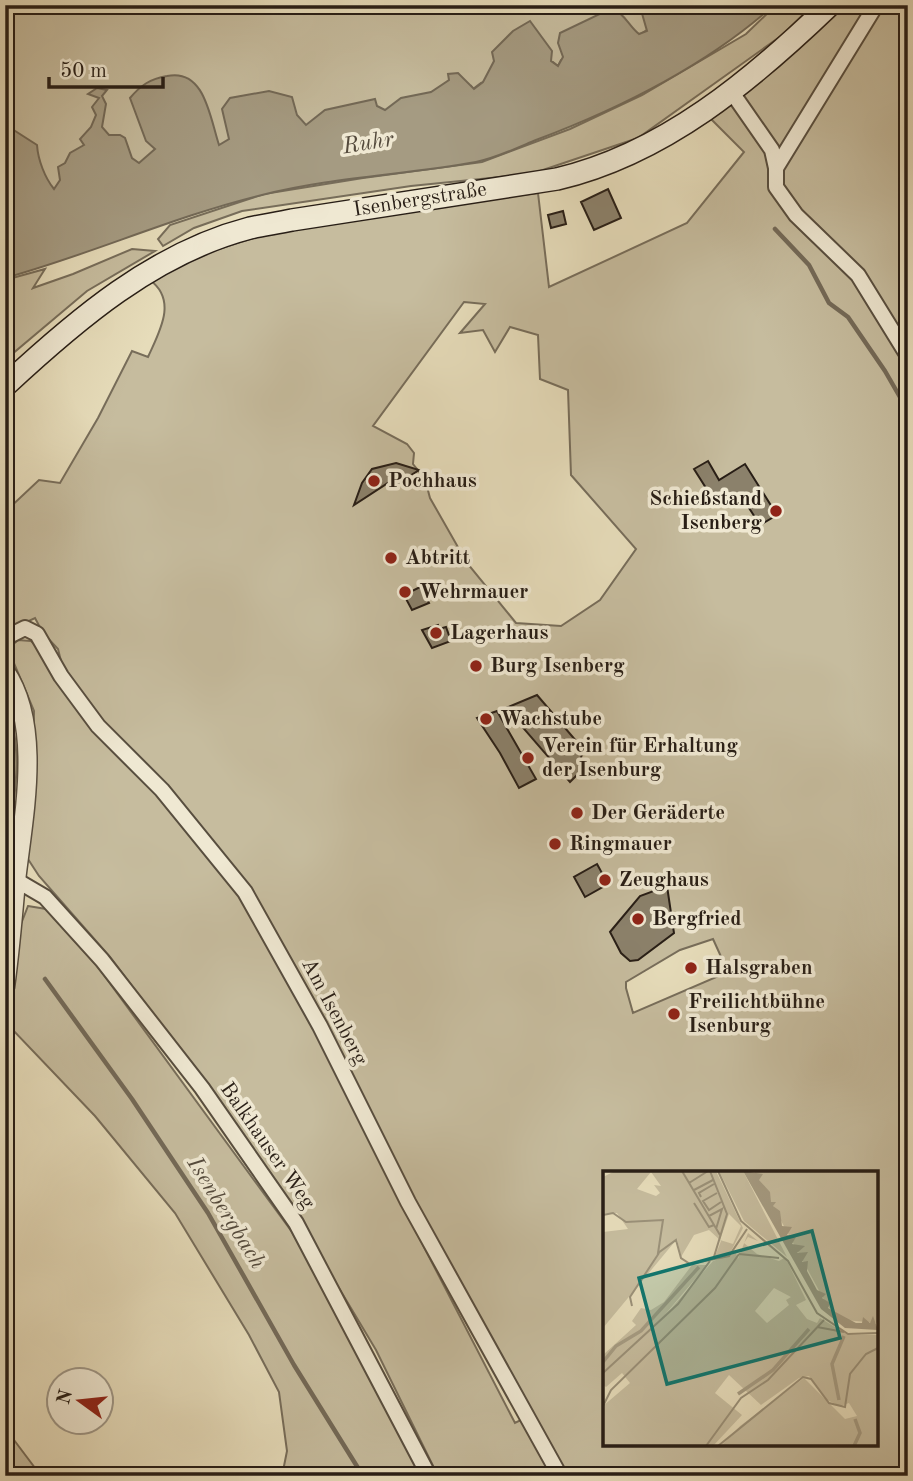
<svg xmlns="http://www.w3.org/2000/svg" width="913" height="1481" font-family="'Old Standard TT',serif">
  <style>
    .green { fill: #c6bc9e; stroke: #776d5a; stroke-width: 2; fill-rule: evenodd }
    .water { fill: #a59b82; stroke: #736957; stroke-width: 2 }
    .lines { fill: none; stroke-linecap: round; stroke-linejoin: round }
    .stream { stroke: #736957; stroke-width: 4.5 }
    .building { fill: #8b816b; stroke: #281e16; stroke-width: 2 }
    .minor-casing { stroke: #584e3f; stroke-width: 18 }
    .tertiary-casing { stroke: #584e3f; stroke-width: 21 }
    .secondary-casing { stroke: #281e16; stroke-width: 24 }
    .minor { stroke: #efe8d2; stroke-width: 14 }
    .tertiary { stroke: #efe8d2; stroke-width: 18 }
    .secondary { stroke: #efe8d2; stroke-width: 21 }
    .poi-dot { fill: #8f2418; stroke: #efe8d2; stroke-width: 2.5 }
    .labels { text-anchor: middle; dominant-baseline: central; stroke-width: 7; stroke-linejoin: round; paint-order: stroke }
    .street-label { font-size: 21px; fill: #281e16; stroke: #efe8d2 }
    .poi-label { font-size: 21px; font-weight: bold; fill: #281e16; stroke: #efe8d2; text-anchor: start }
    .water-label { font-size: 23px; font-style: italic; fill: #544a3c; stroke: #efe8d2 }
    .inset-river { fill: none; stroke: #a59b82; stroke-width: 3.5 }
    .inset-road { fill: none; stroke: #9a9078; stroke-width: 2 }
    .view { fill: #0f766e; fill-opacity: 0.15; stroke: #0f766e; stroke-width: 3.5 }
    .inset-edge { fill: none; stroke: #281e16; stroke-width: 3.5 }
  </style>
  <rect width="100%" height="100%" fill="#e6dcba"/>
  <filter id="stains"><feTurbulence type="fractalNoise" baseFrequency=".00286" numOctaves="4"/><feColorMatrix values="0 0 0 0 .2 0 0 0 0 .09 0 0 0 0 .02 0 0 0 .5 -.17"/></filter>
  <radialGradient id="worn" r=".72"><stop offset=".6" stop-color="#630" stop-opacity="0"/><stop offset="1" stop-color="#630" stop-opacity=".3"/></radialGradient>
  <path class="green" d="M5,5h681l-47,30 -78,25 -3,6 -5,-4 -72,21 -8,6 -2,-3 -132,39 -334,77z
    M776,5h37l-32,31 -143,102 -107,36 -120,12 -169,25 -48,17 -31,18 -5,-7 12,-14 94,-31 99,-16 119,-16 88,-33 72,-34 104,-61z
    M844,5h64v1471h-470l-62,-126 -79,-132 -72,-109 -115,-152 -71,-81 -13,-20 7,-72 1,-73 -26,-62 10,-9 13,1 11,11 51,76 67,64 78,101 77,135 65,134 135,261 16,-8 -146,-262 -61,-129 -77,-135 -82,-102 -66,-65 -35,-49 -6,-24 -15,-16 -8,-15 -30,14v-120l34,-32 21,3 38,-65 34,-67 16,6c11,-25 30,-56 2,-77l50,-25 57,-18 131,-25 150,-19 11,94 138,-64 57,-71 -33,-33 81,-65zM464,302l21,2 -25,29 23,-3 12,22 15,-25 28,8 2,44 28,11 3,85 65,74 -36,51 -39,26 -45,-3 -49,-60 -37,-65 -5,-19 -12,-15 1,-11 -7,-9 -34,-18zM713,939l15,33 -95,41 -7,-25v-6l54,-32zM605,1173h271v271h-271z
    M132,249l23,2 -68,40 -82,69v-80l40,-11 -12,19 40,-14z
    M5,701c19,43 10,94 4,139l-4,-4z
    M28,906l18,3 52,58 194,265 134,244h-144l5,-25 -8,-59 -30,-57 -74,-122 -80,-97 -86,-90 12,-102z
    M5,1428l36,48h-36z"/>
  <path class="water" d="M648,5h126c-68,61 -153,103 -238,135 -19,8 -40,18 -60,22 -71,13 -144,15 -214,33 -87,21 -170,59 -257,83v-149h7l25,16c1,15 8,33 17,44l6,-9 -2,-13 7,-4 5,-10 14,-8 -4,-6 11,-12 5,-12 -4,-8 7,-9 -11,-4 9,-6 10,2 -5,6 4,8 -4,23 7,8h11l5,3 7,20 7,5 16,-14 -9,-8 -16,-43c11,-13 20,-19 37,-22 38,-8 43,42 52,69l10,-6 -7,-30 8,-11 39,-7 23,6 5,18 9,10 19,-15 50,-11 2,7 8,4 16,-12 30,-6 18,-12 -1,-6 10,-1 16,16 9,-7 11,-21 -2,-9 21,-21 17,-10 22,30 -1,10 7,5 5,-9 -5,-14 2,-10 52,-25c14,7 16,17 27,26l8,-3 -6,-21z"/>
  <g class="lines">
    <path class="stream" d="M775,229l34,36 20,38 19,14 37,54 23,40
      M45,979l87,120 76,114 86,152 69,111"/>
  </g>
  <path class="building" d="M608,189l13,29 -27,12 -13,-28z
    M563,211l3,13 -15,4 -3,-13z
    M708,461l11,19 26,-16 32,51 -17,10 -20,-31 -22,13 -24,-38z
    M396,463l23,7 -25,16h-4l-2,-3 -34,22 8,-22 10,-14z
    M420,587l9,16 -17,7 -8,-15z
    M438,625l1,4 7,-2 5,14 -19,7 -10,-18z
    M537,695l46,54 -4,18 3,3 -12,12 -64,-74z
    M497,711l39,68 -17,9 -19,-35 -23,-35z
    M597,864l11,20 -23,13 -11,-20z
    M667,886l7,47 -36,27 -8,1 -9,-8 -11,-21 30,-36z"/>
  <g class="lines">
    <defs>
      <path id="minor" d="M731,91l41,59 4,18v19l20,28 62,60 50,81
        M776,168l100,-163
        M5,638l20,-10 12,6 24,42 37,50 64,64 83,102 75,134 88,176 152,274
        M16,880l29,17 57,63 100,128 94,135 133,253"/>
      <path id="tertiary" d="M5,671c38,55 18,147 11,210 -3,35 -6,71 -11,106"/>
      <path id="secondary" d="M5,386c71,-66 149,-133 245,-158 14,-3 28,-5 42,-8l265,-41c107,-25 195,-99 273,-174"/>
    </defs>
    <use href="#minor" class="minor-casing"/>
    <use href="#tertiary" class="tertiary-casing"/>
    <use href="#secondary" class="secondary-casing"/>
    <use href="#minor" class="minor"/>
    <use href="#tertiary" class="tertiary"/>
    <use href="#secondary" class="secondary"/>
  </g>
  <g class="poi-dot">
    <circle cx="374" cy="481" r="7"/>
    <circle cx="776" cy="511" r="7"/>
    <circle cx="391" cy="558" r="7"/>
    <circle cx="405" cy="592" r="7"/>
    <circle cx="436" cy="633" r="7"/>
    <circle cx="476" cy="666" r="7"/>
    <circle cx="486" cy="719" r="7"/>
    <circle cx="528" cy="758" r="7"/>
    <circle cx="577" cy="813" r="7"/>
    <circle cx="555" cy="844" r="7"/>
    <circle cx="605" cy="880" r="7"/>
    <circle cx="638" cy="919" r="7"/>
    <circle cx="691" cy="968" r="7"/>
    <circle cx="674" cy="1014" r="7"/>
  </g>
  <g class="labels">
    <g class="street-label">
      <text transform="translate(420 200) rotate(-9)">Isenbergstraße</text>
      <text transform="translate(334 1012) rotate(62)">Am Isenberg</text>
      <text transform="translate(267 1146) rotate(55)">Balkhauser Weg</text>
    </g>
    <g class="poi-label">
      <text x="388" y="481">Pochhaus</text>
      <text x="762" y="499" text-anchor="end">Schießstand<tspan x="762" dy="24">Isenberg</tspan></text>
      <text x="405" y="558">Abtritt</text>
      <text x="419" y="592">Wehrmauer</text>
      <text x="450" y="633">Lagerhaus</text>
      <text x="490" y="666">Burg Isenberg</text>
      <text x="500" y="719">Wachstube</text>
      <text x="542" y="746">Verein für Erhaltung<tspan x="542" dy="24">der Isenburg</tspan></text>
      <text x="591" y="813">Der Geräderte</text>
      <text x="569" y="844">Ringmauer</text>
      <text x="619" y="880">Zeughaus</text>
      <text x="652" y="919">Bergfried</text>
      <text x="705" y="968">Halsgraben</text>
      <text x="688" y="1002">Freilichtbühne<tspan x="688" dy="24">Isenburg</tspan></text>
    </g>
    <g class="water-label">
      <text transform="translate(368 143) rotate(-9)">Ruhr</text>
      <text transform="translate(226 1213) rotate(58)">Isenbergbach</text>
    </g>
  </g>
  <g transform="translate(603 1171)">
    <rect width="275" height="275" fill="#e6dcba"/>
    <path d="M12,0h101l27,57 -14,27 -15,4 7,-18 -12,-11 -15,5 -13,22 -4,-18 -74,89v-96l25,-3 -11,-16 -14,1v-37zM48,1l10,14 -7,-1 6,8 -4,3 -19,-7zM126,43l12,12 -8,18 -13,-4zM116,0h24l44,86 -43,-36zM151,0h124v152l-33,-3 -17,-13zM145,62l10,8 -10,-4 -4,6 13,11 22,7 5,-3 4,5 18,37 -10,5 11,14 10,4 3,-5 28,17h30v111h-157l19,-20 64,-48 41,41 12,-3 -8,-13 -9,3 -13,-6 -18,-24 -10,2 -38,27 -32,-30 -14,18 27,22 -29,31h-110v-40l27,-23 -8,-10 -16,14 -3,-2v-30l33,-30 -4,-4 9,-13 10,2 13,-8 28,-37h15l-55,65 61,-69 23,-8 2,6zM171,117l17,9 -5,3 3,5 -22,18 -12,-12z" fill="#c6bc9e" fill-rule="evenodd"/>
    <path d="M140,0l20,3 -4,6 11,12 1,10h5l-3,4 7,5 2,15 10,1 -5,8h10l-5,9 13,2 -8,7 11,-1 -6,10 6,-1 -1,10 10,19 9,4 -4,4 8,5 -2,5 28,15h6l1,-6 7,6 3,-7 5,14 -33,-2 -24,-19z" fill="#a59b82"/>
    <path class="inset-river" d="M0,191l13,-16 25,-15 58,-64M135,223l35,-24 36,-41M236,229l-7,-36 12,-28M251,275l6,-13 -5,-14"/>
    <path class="inset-road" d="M79,0l38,64M107,0l17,43 -14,46M115,0l23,50 47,40 29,52 31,21 30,-1M86,12l19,-12M91,19l19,-10M114,22l-14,8 6,9 12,-8M98,26l-2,-4 15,-9M91,32l15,24 5,-2M0,44l10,-2 13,9 37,-2 -5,33 18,-13 5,18 9,6 39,-8 18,-27M106,45l13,-7 -6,20M136,83l40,4M29,135l-2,-9 29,-44M214,156l27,5M0,202l75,-69 32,-43M0,235l8,-16 104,-102 24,-34M103,275l35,-48 27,-18 56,-60M115,275l85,-69 8,2 18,24 16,4 5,-33 16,-20 12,-6"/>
    <path class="view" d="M209,60l28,107 -173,46 -28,-106z"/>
    <rect width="275" height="275" class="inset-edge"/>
  </g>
  <rect width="913" height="1481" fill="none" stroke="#e6dcba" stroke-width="28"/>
  <rect x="7" y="7" width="899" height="1467" fill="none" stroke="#281e16" stroke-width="3.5"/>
  <rect x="14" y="14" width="885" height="1453" fill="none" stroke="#281e16" stroke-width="2"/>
  <g transform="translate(80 1401) rotate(285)"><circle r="33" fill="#efe8d2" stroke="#9f9787" stroke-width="2"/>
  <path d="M0-5L12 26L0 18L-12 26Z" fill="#8f2418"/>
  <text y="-10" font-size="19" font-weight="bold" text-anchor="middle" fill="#281e16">N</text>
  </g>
  <path d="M49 77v10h114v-10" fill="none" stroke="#281e16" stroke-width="3.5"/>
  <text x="60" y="77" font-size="21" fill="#281e16" stroke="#efe8d2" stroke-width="5" paint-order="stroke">50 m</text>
  <rect width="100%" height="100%" filter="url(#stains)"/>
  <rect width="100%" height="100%" fill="url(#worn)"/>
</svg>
